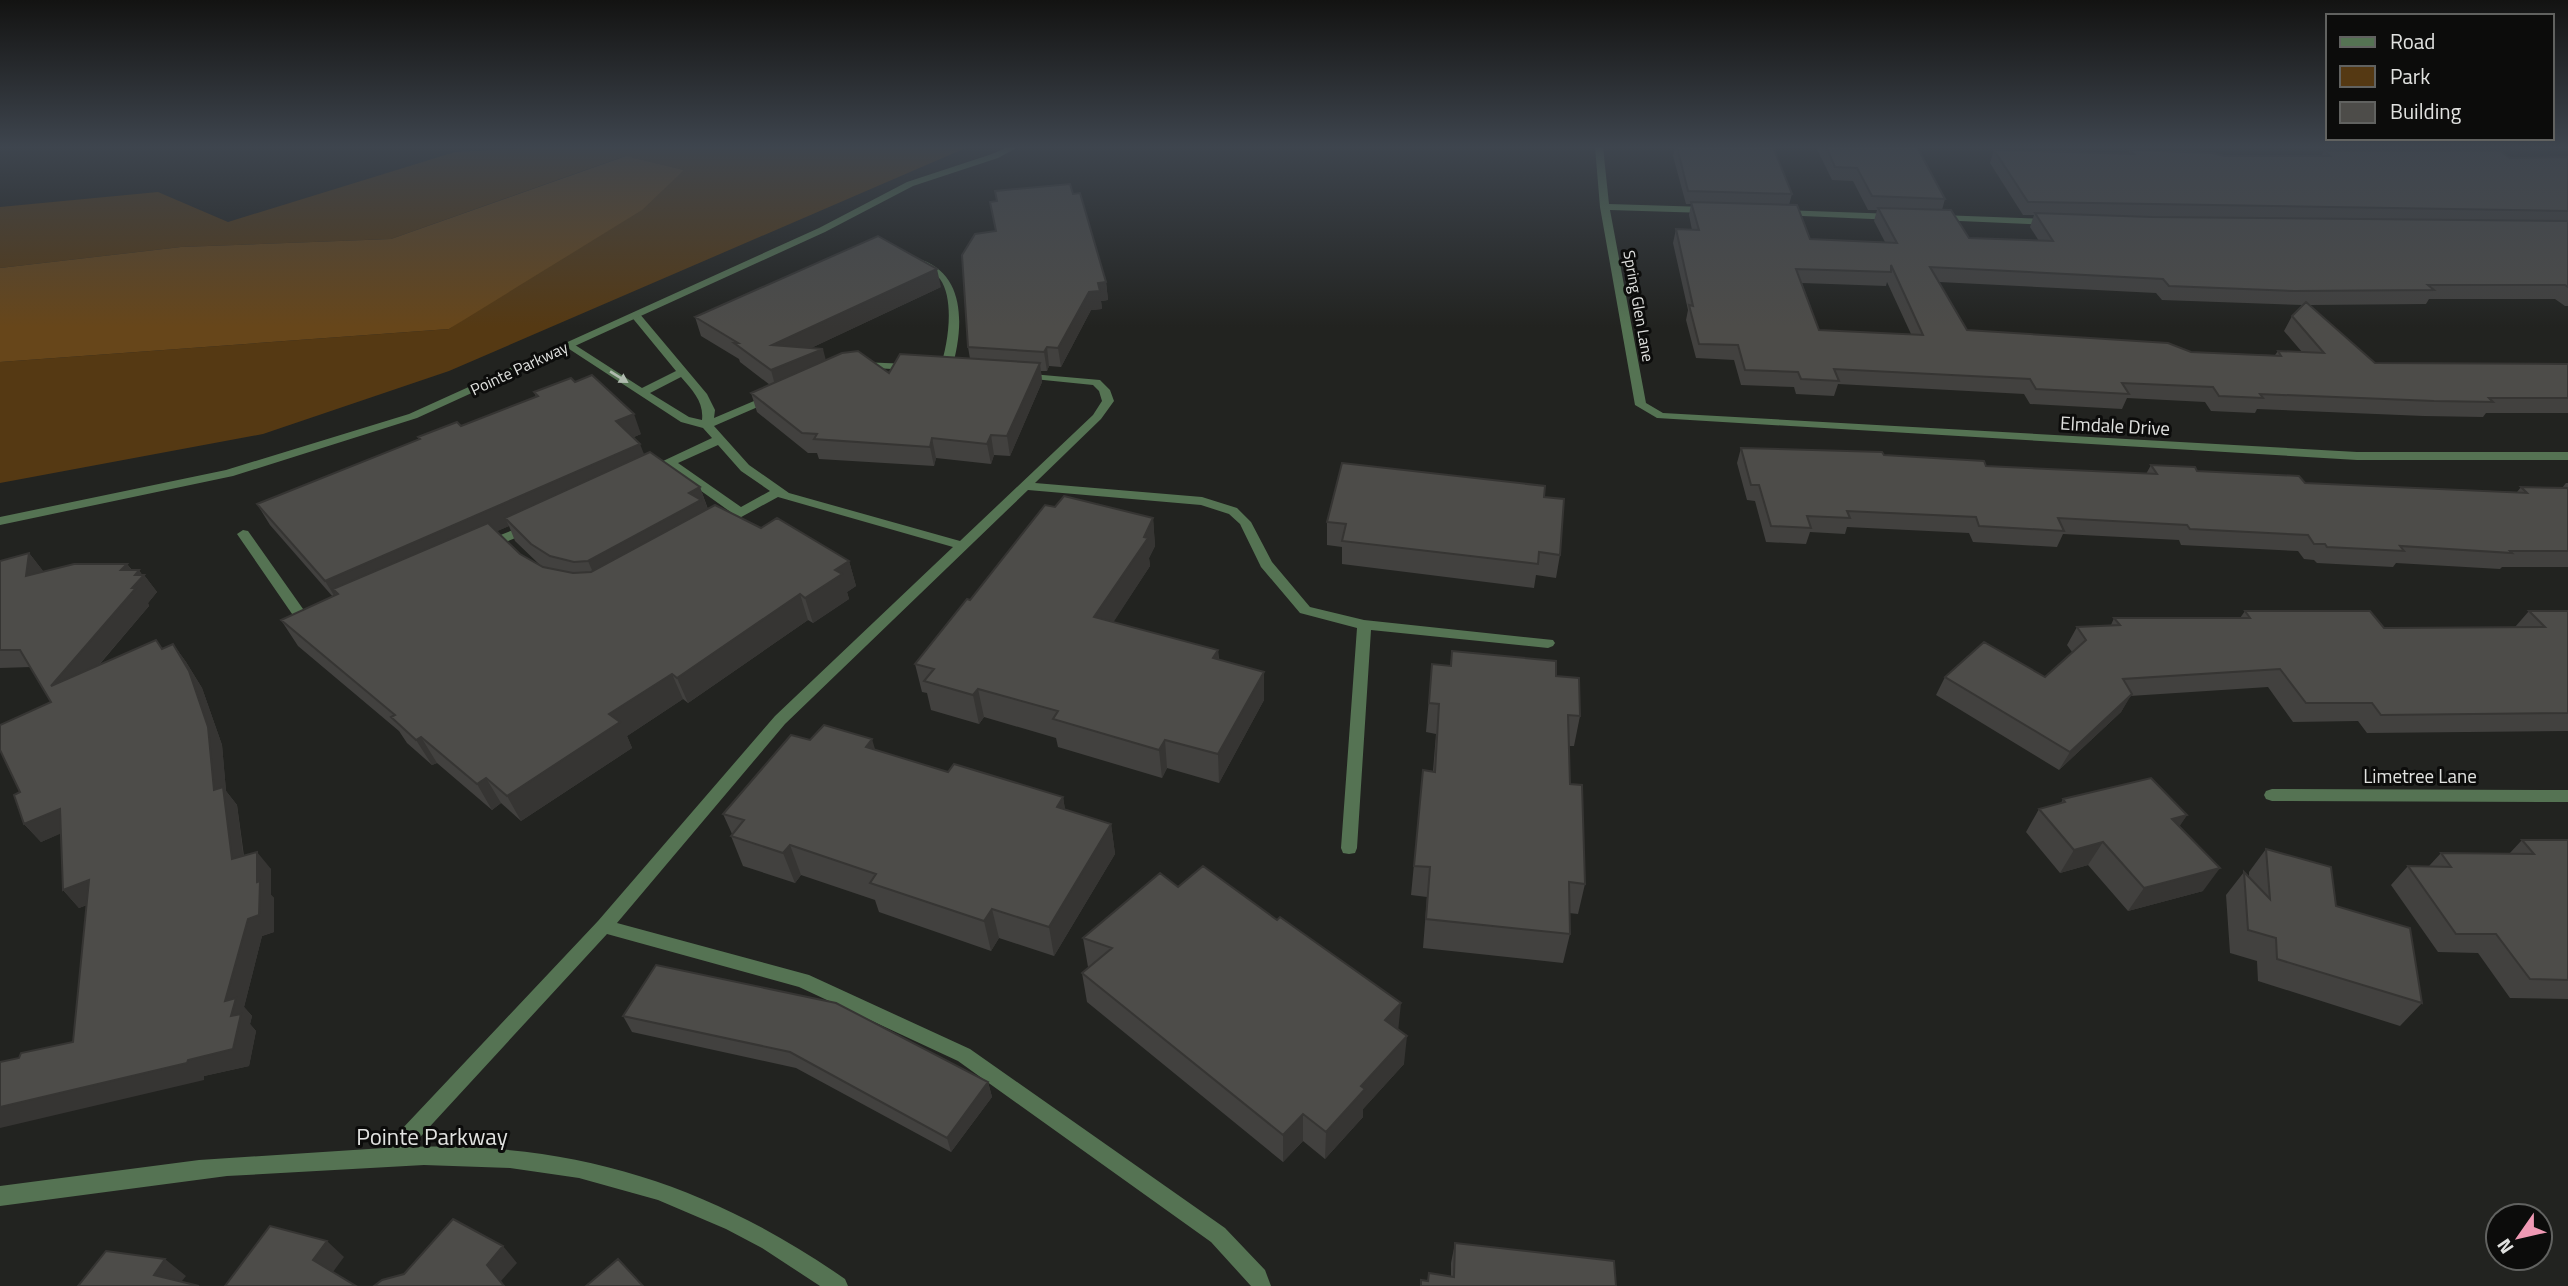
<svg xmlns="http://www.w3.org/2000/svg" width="2568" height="1286" font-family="'Titillium Web',sans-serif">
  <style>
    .green { fill: #553913 }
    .forest { fill: #67461a }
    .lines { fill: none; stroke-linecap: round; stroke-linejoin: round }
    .minor { fill: #557353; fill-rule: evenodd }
    .tertiary { fill: #557353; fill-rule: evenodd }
    .wall { fill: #42413f; fill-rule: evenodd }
    .shaded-wall { fill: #363533 }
    .building { fill: #4d4c49; stroke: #363533; stroke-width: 2; fill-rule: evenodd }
    .oneway { fill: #b0bbaf }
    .labels { text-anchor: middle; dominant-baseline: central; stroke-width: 6; stroke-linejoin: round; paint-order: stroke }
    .far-street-label { font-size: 16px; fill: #e1e2e0; stroke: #0c0c0b }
    .street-label { font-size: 19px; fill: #e1e2e0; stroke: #0c0c0b }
    .near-street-label { font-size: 23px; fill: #e1e2e0; stroke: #0c0c0b }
  </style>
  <rect width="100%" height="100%" fill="#222320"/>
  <path class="green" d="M548,147h420l-519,224 -186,63 -263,49v-121l449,-33 235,-159 -59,-14 -234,83 -210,8 -181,21v-61l158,-15 70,30 227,-70z"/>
  <path class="forest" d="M626,156l58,14 -42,40 -193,119 -449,33v-94l181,-21 210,-8z"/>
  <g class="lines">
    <path class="minor" d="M1595,147h8l6,57 97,3 5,3 -5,3 -96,-3 36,193 17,10 694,39h211v8h-211l-700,-42 -22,-13 -35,-198z
      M1782,210l113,4 5,3 -5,3 -116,-5v-4z
      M1940,215l109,4 5,3 -5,3 -112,-5 -2,-2z
      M922,260c45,16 41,70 30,108l-6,3 -6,-3c8,-23 15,-68 0,-89 -6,-7 -16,-10 -23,-16z
      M635,312l4,1 68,81 8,16 -1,8 54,-23h8v4l-62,27 35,39 40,28 171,48 133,-126 9,-14 -3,-10 -6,-6 -69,-7 -4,-1v-4l80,7 10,10 4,11 -13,18 -66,64 167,14 35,11 14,14 21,40 38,45 54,13 189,20 2,3 -2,3 -5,2 -177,-18 -14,218 -2,5 -6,1 -6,-1 -2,-5 16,-220 -57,-15 -39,-46 -21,-43 -11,-10 -28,-9 -173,-15 -243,234 -168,199 192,52 161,74 255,179 40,42 6,16h-20l-40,-44 -253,-181 -159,-74 -192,-53 -196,213c165,-5 299,38 434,132l3,7h-28l-58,-38 -36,-19 -68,-29 -79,-22 -69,-10 -86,-3 -197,11 -227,30v-20l199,-26 185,-12 214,-227 177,-205 178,-169 -175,-50 -57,31 -5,-1 -1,-3 17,-11 -63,-45 -15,7h-8l-2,-3 2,-3 66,-31 -9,-10 -22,-6 -118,-77 5,-3 4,1 70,45 34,-17 -46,-56zM681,377c12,14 23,25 21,43l-13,-3 -39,-24zM718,445l23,26 29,20 -29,16 -63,-44z
      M860,362l50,2 6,3 -6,3 -54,-3v-4z
      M530,523l5,1 1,3 -1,3 -32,13 -6,-4 1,-3z
      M243,530l5,1 60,85 9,2 2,3 -2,3h-18l-62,-90z
      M2272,789l296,1v12l-296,-1 -6,-2 -2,-4 2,-4z"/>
    <path class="tertiary" d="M1008,147h10l-20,11 -85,28 -88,46 -408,186 -184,58 -233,49v-8l226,-47 183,-56 410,-186 88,-46 85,-28z"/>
  </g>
  <path class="wall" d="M1675,147h98l19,47 -3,11 21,34 75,3 -11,-21 3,-11h-9l-15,-29 -21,-1 -15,-31 1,-2h99l28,52 -3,11 27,28 70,3 -9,-14 4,-12h-11l-33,-52 4,-13 134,4 2,-4 94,6h97l3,-5 186,7 58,-1v149h-3l-10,-7h-126l-3,5 -116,1 65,58 193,1v49h-82l-3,4 -59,-1 -167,-7 -2,4 -44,-2 -6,-9 -78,-4 -5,11 -92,-5 -6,-10 -186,-10 -4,12 -38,-2 -2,-7 -53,-2 -7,-25 -38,-2 -10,-38 2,-10 -15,-67 3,-14 16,1 -3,-15 2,-11h-5l-13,-48zM1887,282l24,52 -92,-4 -17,-47 84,3zM1939,282l217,11 6,7 140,5 -10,11 -8,15 18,21 -24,-1 -3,4 -84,-3 -224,-22z
    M995,191l78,3 33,88 2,18 -7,1 1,8 -11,1 -30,57 -12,-1 -2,5h-6l1,11 -32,74 -16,-1 -3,9 -55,-6 -2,8 -115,-7 -2,-6h-9l-51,-41 -6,-19 19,-8 -30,-23 -1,-3 -38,-23 -6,-19 246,-30 -130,61 15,12 63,13 81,-14 -2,-12 27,-116 2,-30z
    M534,392l107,42 -7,3 10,18 56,32 8,22 141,52 7,25 -9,6 2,7 -36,24 -5,-3 -120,83 -5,-4 -56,37 5,12 -111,73 -20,-18 -9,7 -55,-47 -5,2 -25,-22 -8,-12 -101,-85 -17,-26 52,-23 -63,-72 -13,-21 162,-64 -1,-3 43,-11 75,-29zM509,526l6,15 26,25 -21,-12 -23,-23z
    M1741,448l143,7 102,11 160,8 5,-9 46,6 108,12 212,9 4,-5 41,1 4,-5h2v84h-66l-2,2 -104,-6 -3,4 -76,-4 -3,-3 -10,-1 -6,-8 -117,-6 -2,-5 -116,-6 -6,13 -84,-5 -4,-9 -122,-6 -2,7 -35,-2 -4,12 -40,-2 -11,-41 -8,-1 -10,-37z
    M1544,497l16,58 -4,23 -20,-3 -2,13 -192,-24v-17l-15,-2v-23z
    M1055,507l98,11 2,28 -6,12 1,8 -37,56 105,28 1,10 45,40 -45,83 -52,-15 -5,10 -104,-31 -2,-9 -72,-21 -5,7 -48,-14 -4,-17 -5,-1 -7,-28z
    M29,553l14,18v1l84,-8 5,6h7l3,5h2l13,17 -9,11 1,3 -50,59 64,-16 10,-5 13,18 16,26 20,57 4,46 11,14 7,51 27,13v26l3,3v34l-12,4 -18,71 8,9 -2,8 6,7 -7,35 -45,10v4l-185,-22 54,-16 14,-137 -8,3 -16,-18 -2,-57 -20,9 -17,-18 -4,-32 31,-90 -20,-35 -31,1v-107z
    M2245,611l139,17 131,-1 14,-16h39v120l-201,2 -9,-12 -65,1 -25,-35 -138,9 -9,16 -62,58 -123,-75 9,-18h100l27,-25 -5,-7 10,-18 34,-2 3,-7h126z
    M1452,651l104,25 24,40 -6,30h-5l1,38 15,100 -7,30 -9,-1 1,21 -7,29 -140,-15 4,-51 -16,-2 12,-125 10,1 3,-37 -10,-2 6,-68 18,2z
    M810,740l65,10 73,22 115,25 2,13 46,14 4,30 -61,102 -55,-18 -8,13 -112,-39 -4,-12 -74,-25 -6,8 -52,-17 -12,-30 1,-2 -9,-20z
    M2063,799l124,16 -8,11 24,65 -75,20 -40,-46 -28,8 -34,-41 13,-23 22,-6z
    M2522,840h46v159l-58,-1 -32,-45 -40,-1 -47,-67 17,-19h21l12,-13 68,1z
    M2266,849l70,57 86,97 -22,23 -142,-45 -1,-20 -27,-8 -4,-58 18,-23 5,6v-6z
    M1178,887l221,143 5,34 -41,45v8l-38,42 -22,-18 -20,21 -196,-160 -5,-29 7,-5 -1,-1 -5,-29z
    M623,1016l365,66 4,15 -41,55 -155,-84 -164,-36z
    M1455,1243l161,43h-196l1,-6h7l23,-4v-13z"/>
  <path class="shaded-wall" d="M937,269l4,18 -164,77 -5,-19z
    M1106,282l2,18 -7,1 1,8 -11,1 -30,57 -3,-19 31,-56 9,-9z
    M1047,347l2,19 -2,5 -3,-19z
    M823,349l5,19 -52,21 -5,-19z
    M1040,363l2,19 -32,74 -3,-20z
    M634,414l7,20 -17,7 -8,-20z
    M991,435l3,20 -3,9 -4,-20z
    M932,438l4,20 -2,8 -4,-19z
    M640,444l8,20 -143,54 4,8 -168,74 -8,-11 7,12 -2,1 -13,-21z
    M700,487l8,23 -110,74 -10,-23 101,-68z
    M1153,518l2,28 -6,12 1,8 -52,80 -4,-29 50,-80z
    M29,553l14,18 -3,23 -14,-18z
    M849,561l7,25 -9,6 2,7 -36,24 -8,-25 30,-28z
    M127,564l8,11 4,-5 4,6 1,-1 13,17 -9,11 1,3 -83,97 -15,-17 70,-116z
    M800,594l8,26 -120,83 -11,-25z
    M173,644l13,18 16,26 20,57 4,46 11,14 9,72 -14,-18 -18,-69z
    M1218,650l1,28 -6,-20z
    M1264,672v28l-45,83 -1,-29z
    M672,674l11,25 -56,37 5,12 -111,73 -14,-25 102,-82z
    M978,689l6,28 -5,7 -6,-29z
    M2132,694l-11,18 -62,58 11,-18z
    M421,737l16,26 -5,2 -16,-25z
    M872,739l9,30 -15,-22z
    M1165,740l2,28 -5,10 -3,-28z
    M486,778l15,25 -9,7 -15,-26z
    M1063,797l5,30 -11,-20z
    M60,809l16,18 -35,15 -17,-18z
    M2187,815l-15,23v-19z
    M1111,824l4,30 -61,102 -5,-29z
    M2103,842l-15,23 -28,8 14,-23z
    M790,845l11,30 -6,8 -12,-30z
    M257,852l14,17v26l3,3v34l-12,4 -18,71 8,9 -2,8 6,7 -7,35 -45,10v4l-204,48v-21l231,-91 -6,-15 32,-119z
    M2220,868l-17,23 -75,20 16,-23z
    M89,880l17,17 -27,11 -16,-18z
    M992,909l7,29 -8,13 -7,-30z
    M1401,1003l-3,29 -13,-12z
    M1407,1036l-3,28 -41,45v8l-38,42 1,-27 35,-46z
    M988,1082l4,15 -41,55 -4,-14z
    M1303,1114v27l-20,21v-27z
    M327,1241l17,16 -14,19 -17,-16z
    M503,1246l14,17 -16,18 4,5h-1l-17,-21z
    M165,1259l21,17 -8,10 -24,-11z"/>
  <path class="building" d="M1677,147h96l19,47 -104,-3z
    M1826,147h91l28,52 -73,-3 -15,-28 -22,-1z
    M1994,150l140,4 -4,-4 83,3 11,3h106l-6,-5h176l10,7 58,-1v54l-540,-9z
    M1070,184l3,10 7,-1 26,89 -8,1 2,8 -11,1 -31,56 -11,-1 -3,5 -76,-5 -6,-92 13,-21 21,-3 -6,-29 7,-1 -2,-10z
    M1691,202l106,3 13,34 87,4 -19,-35 73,2 18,28 84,3 -18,-28 117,4 416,4v66l-3,-2h-137l6,5 -140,1 -125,-5 -6,-7 -233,-12 37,63 201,13 23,9 90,4 -3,-5 46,2 -32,-37 14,-14 69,61 193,1v34h-79l4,4 -59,-1 -174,-7 3,4 -44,-2 -6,-9 -91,-4 7,11 -93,-5 -6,-10 -196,-10 5,12 -38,-2 -3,-7 -53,-2 -7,-25 -39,-1 -10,-39 4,1 -17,-77 23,1zM1891,265l32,70 -104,-5 -23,-61 95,3z
    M878,236l59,33 -165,76 51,4 -52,21 -37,-27h4l-43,-26z
    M858,351l31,22 11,-19 140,9 -33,73 -16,-1 -4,9 -55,-6 -2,9 -116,-8 3,-5 -15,-1 -51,-40 91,-40z
    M592,375l42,39 -18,7 24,23 -315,137 -68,-77 163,-65 -2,-2 39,-15 4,4 77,-30 -4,-4 37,-14 4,4z
    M1741,448l141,4 2,3 100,6 2,5 171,8 -6,-9 44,2 2,4 102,5 6,7 222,10 -6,-6 47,1v63h-58l2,2 -112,-7 4,5 -77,-4 -2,-3h-11l-6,-9 -118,-6 -3,-4 -129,-7 6,13 -85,-5 -3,-9 -129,-6 3,7 -43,-2 4,12 -40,-2 -12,-41h-8z
    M650,452l50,35 -11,6 12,7 -113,61 -14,1 -24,-6 -19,-12 -26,-26z
    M1342,463l203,23 -1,11 20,2 -4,56 -21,-3 -1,12 -196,-23 4,-17 -19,-2z
    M1064,496l89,22 -9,19 4,1 -54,79 124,33 -5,8 51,14 -46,82 -53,-14 -6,10 -106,-31 5,-8 -80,-22 -5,6 -49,-14 10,-12 -19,-5 52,-65 3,1 75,-95 10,2z
    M715,505l46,23 16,-10 72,43 -14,9 7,4 -37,24 -5,-4 -123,84 -5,-4 -63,40 11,8 -113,74 -21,-18 -9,6 -56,-47 -5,3 -25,-23 4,-2 -114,-95 57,-26 -5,-5 155,-66 32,31 23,13 30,6 18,-1z
    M29,553l-3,23 48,-12h53l-6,6h18l-4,5h9l-12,13h4l-85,98 105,-46 6,9 11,-5 16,27 19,56 6,63 9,-3 9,72 25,-7v30l3,-1 -1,34 -11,4 -23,82 11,-3 -5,18 10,-2 -8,35 -45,11 -1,3 -187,44v-45l19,-4 2,-5 52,-11 16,-162 -26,10 -3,-81 -36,15 -10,-29 6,-3 -20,-42v-25l51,-23 -31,-52h-20v-89z
    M2245,611h125l14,17 161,-1 -16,-16h39v102l-187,2 -9,-12h-66l-26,-34 -157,10 9,15 -62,58 -125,-75 39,-35 61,35 41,-37 -9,-13 43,-2 -6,-7h136z
    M1452,651l104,10v15l23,2 1,38 -12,-1 2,69 12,1 3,99 -16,-2 1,52 -144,-15 4,-52 -16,-1 9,-96 12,2 4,-68 -10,-1 3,-39 19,2z
    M824,725l48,14 -6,8 82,25 6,-8 109,33 -6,10 54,17 -62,103 -57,-18 -8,12 -114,-38 6,-9 -86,-29 -7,8 -52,-17 13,-16 -21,-6 68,-79 19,5z
    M2151,778l36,37 -15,4 48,49 -76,20 -41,-46 -29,8 -35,-41 26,-7 -2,-3z
    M2522,840h46v140l-38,-1 -34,-45h-40l-48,-68 43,1 -10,-14 93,1z
    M2266,849l65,18 5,39 74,22 12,75 -145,-44 -1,-21 -28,-8 -4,-58 26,27z
    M1203,866l74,54 3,-3 121,86 -16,17 22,16 -46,50 4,3 -39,43 -23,-18 -20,21 -201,-162 30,-25 -29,-10 77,-65 18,14z
    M656,965l180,38 152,79 -41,56 -157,-86 -167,-36z
    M453,1219l50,27 -16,19 17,21h-130l8,-6 22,-6z
    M270,1226l57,15 -14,19 43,26h-131z
    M1455,1243l159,18 2,25h-195v-6l7,1 1,-8 25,4z
    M106,1251l59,8 -11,16 45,11h-121z
    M618,1259l25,27h-57z"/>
  <defs><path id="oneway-solid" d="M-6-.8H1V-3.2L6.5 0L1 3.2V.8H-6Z" transform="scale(1.75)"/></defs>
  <use class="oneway" href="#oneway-solid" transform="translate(619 377) rotate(32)"/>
  <linearGradient id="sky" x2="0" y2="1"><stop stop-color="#131312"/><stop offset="0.45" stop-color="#3e454e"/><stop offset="1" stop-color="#3e454e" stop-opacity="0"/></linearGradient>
  <rect width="2568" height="327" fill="url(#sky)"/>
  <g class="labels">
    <g class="far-street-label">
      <text transform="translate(1639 306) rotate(80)">Spring Glen Lane</text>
      <text transform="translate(519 368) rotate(-25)">Pointe Parkway</text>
    </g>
    <g class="street-label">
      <text transform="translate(2115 425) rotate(3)">Elmdale Drive</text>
      <text x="2420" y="775">Limetree Lane</text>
    </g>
    <g class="near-street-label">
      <text x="432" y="1136">Pointe Parkway</text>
    </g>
  </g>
  <rect x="2326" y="14" width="228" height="126" fill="#0c0c0b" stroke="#616260" stroke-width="2"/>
  <rect x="2340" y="37" width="35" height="10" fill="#557353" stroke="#616260" stroke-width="2"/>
  <text x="2390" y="49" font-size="21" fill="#e1e2e0">Road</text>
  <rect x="2340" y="66" width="35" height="21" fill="#553913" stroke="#616260" stroke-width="2"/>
  <text x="2390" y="84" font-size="21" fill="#e1e2e0">Park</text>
  <rect x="2340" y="102" width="35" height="21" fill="#4d4c49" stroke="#616260" stroke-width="2"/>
  <text x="2390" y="119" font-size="21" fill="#e1e2e0">Building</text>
  <g transform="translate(2519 1237) rotate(236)"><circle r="33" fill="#0c0c0b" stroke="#616260" stroke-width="2"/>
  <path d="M0-5L12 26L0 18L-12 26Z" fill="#f09ab5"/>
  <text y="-10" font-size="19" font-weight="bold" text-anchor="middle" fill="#e1e2e0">N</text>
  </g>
</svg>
